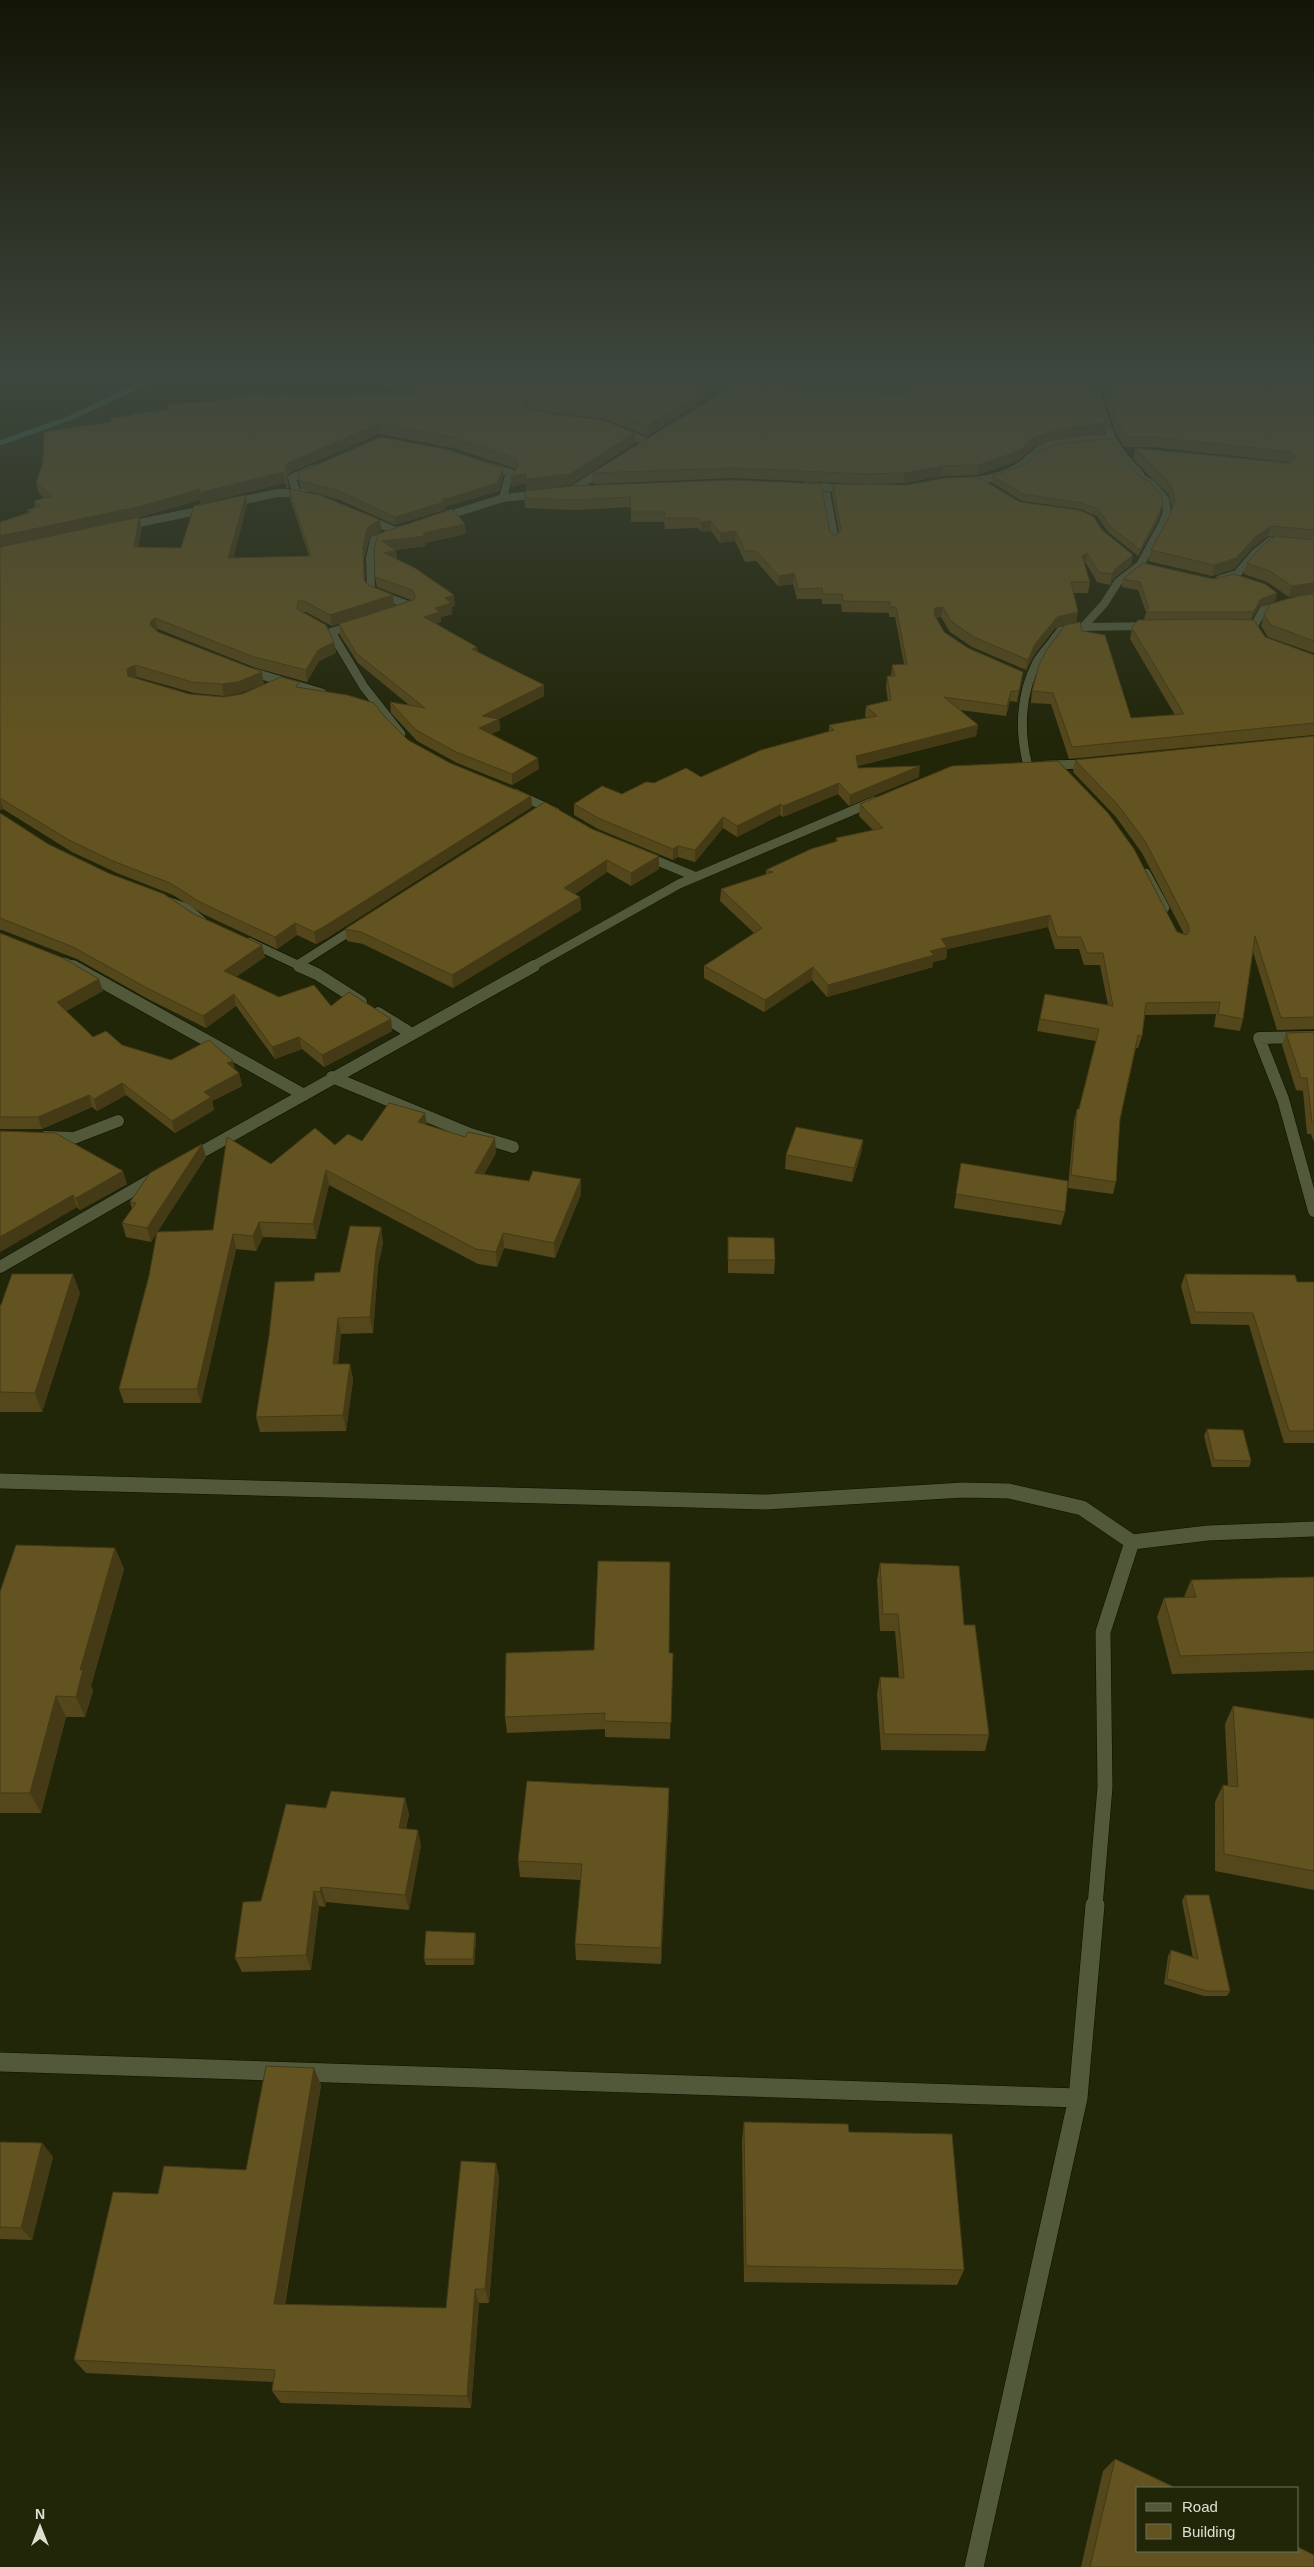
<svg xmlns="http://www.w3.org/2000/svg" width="1314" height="2567" font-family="Helvetica,sans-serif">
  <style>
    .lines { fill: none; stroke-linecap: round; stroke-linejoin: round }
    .stream { stroke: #37715b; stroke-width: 5 }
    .minor-far4-casing { stroke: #0c0f00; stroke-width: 8 }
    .minor-far3-casing { stroke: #0c0f00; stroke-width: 10 }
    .minor-far2-casing { stroke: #0c0f00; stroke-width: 13 }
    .minor-far1-casing { stroke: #0c0f00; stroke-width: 16 }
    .minor-casing { stroke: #0c0f00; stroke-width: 20 }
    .minor-far4 { stroke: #52583a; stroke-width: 8 }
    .minor-far3 { stroke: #52583a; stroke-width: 9 }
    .minor-far2 { stroke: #52583a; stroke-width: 12 }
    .minor-far1 { stroke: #52583a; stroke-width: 15 }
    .minor { stroke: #52583a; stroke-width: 19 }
    .wall { fill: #54471c }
    .shaded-wall { fill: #453a16 }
    .building { fill: #625320; stroke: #453a16 }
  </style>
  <rect width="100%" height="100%" fill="#222609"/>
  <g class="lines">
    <path class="stream" d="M0,443l70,-25 88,-41"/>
    <defs>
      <path id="minor-far4" d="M717,377l32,6
        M812,392l9,-15
        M620,431l27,11
        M488,466l26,8 -6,5 -5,19
        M968,481c18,-1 37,-5 52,-15 8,-5 12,-12 21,-17 21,-9 46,-10 69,-11
        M806,486l42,3
        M825,487l10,54
        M572,490l33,-21
        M296,491l-4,-13 21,-9
        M232,503l45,-10h28
        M365,517l30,14 11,-3
        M440,518l63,-20 39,-4
        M124,526l83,-17
        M391,533l-17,7 -4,18 1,33 40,15 -7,3
        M1220,579l17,-5 18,-21 15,-12
        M1240,626h14l9,-16 31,-9 20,-2
        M1083,627l67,-1
        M335,638l-4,-6 25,-8
        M1055,638l5,-7 23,-4 21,-23 14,-22 22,-17 23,-42 4,-12 -2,-12 -13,-15 -12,-7v-3c-30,-30 -32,-42 -43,-82"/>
      <path id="minor-far3" d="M334,637l30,50 37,47
        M248,671l74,22
        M1046,765l45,-1
        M1028,766c-9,-34 -8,-72 9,-104 5,-9 13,-16 19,-25
        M515,793l41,19
        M643,855l51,21
        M1146,873l19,35
        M167,901l20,7 16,14
        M249,942l53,25
        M64,962l12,5
        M299,964l61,-39
        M531,967l148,-83 196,-83"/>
      <path id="minor-far2" d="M73,966l231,129
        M299,966l18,8 44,28
        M378,1013l34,21
        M1314,1037l-55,1 24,61 31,112
        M332,1077l138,57 43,13
        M45,1137l29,1 44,-17
        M191,1158l343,-192
        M0,1267l156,-90"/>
      <path id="minor-far1" d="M0,1481l766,21 197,-12 46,1 73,17 50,34 76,-9 106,-4
        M1095,1906l10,-119 -2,-155 29,-90"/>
      <path id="minor" d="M0,2062l1078,36
        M974,2567l104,-469 17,-193"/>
    </defs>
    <use href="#minor-far4" class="minor-far4-casing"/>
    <use href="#minor-far3" class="minor-far3-casing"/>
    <use href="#minor-far2" class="minor-far2-casing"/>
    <use href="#minor-far1" class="minor-far1-casing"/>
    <use href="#minor" class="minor-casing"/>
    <use href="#minor-far4" class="minor-far4"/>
    <use href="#minor-far3" class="minor-far3"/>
    <use href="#minor-far2" class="minor-far2"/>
    <use href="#minor-far1" class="minor-far1"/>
    <use href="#minor" class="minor"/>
  </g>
  <path class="wall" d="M385,377h338v7l-18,15 -58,37 -42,-17 -45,-5 -31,-6h-3l109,25v10l-65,42 -44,5v-7l-14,4 -1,-10 5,-8 -63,-21 -74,-14 -90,39 -2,3 2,12h-2l-2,-5 -85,21v-4l-56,16 -61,14 59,-2 -4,19 43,1 66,-43 -14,53 76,-2 -19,-57 -1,-10 91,31 1,11 -12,8 -5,19 1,24 3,3 25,10 1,11 -62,20 -26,-14h-4l32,30 2,11 -17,8 -12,21 -51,-14 -98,-39 -2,1 2,2 106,52 -24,9 -16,3 -30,-3 -57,-16 -2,1 54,16 34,3 77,-9 85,29 23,23 42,23 81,33 1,11 -205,131 -11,6 -19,-9 -20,14 -74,-35 -30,-19 -56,-22 -45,-21 -69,-43 -3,1v-288l28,-9 -1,-3 8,-3 -1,-6 10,-3 -6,-6 -2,-10 75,-60 20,-6 100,-17v-3l168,-3 -13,-7z
    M753,377h61l-5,9z
    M822,377h492v217l-25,3 -22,-15 -23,-8 3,-11 27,-26 -6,-1 -17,13 -17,20 -22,7 -64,-15 3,-11 19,-35 2,-7 -3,-13 -36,-36 2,-11 154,15 -1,-1 -137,-15h-27l-11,-21 -11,-36 -4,-4 -3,2 9,45 -50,7 -22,8 -14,13 -41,14 -35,1 -38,7 -39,1 -132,-6 -140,6 -1,-11 220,-85 91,5 -1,-1 -80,-5z
    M298,473l205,3 -4,15 -55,16 1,3 -50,15 -55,-25 -39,-11 -2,-8z
    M992,476l169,35 -3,10 -20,35 -30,-24 -11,-16 -17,-7 -58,-8 -31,-19z
    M833,484l187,18 82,28 31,25 -2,10 -17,13 -4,7 -13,-3 -11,-19 -2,1 6,18 -2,11h-15l5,19 -2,11 -8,2 14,6 49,87 44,-3 -45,-76 2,-11 12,-8 2,-8 -8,-22 -16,-3 1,-8h90l64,14 -2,8 -16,6 -8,13 14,17 49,18v80l-245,24 -18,-55 -20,-1 1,-12 33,-66 -10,3 -21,27 -8,15 -54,-23 -22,-15 -9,-15 -5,1 8,14 24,16 55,24 -6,30 -7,-1 -4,15 -46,-6 18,15 -2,11 -119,30 1,2 61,9 -70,29 -11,-12 -55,23 -3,-2 -43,22 -14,-9 -28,34 -17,-5 -5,3 -75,-31 -24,-14v-11l48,-10 32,-11 47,-6 128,-45v-7l38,-7 -2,-1 1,-11 22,-5 -2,-14 1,-11h4l1,-11 12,-1 -9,-47h-6v-4l-47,-1 -1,-8h-19v-5h-25l-4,-15 -15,2 -22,-25 -11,1 -10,-21 -15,2 -9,-12 -10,1 -3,-4 -33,1 -1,-7h-33v-15l-56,3 -50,-2v-10l47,-12 258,46 6,4 3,-3 -7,-39z
    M466,534l-41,9 1,3 -30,4 1,10 58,46 -3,1v7l-11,3v5l-5,2 41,23 1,6 66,32v11l-45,23 1,11 -9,4 48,35 -27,16 -55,-22 -40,-22 -26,-28 -1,-11 19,3 -51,-42 -18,-28 -1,-11 72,-24 -34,-13 -2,-10 -1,-29z
    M1314,594v59l-46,-16 -7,-11 3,-11z
    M1314,736v293l-37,1 -24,-78 -10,67 -3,12 -26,-4 2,-13 -71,1 -3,21 -4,12h-2l-16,71 -4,63 -3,12 -45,-6 6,-67 3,-12h2l17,-68 -59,-10 8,-37 63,11 -8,-40h-16l-5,-16h-24l-7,-22 -101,22 -1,10 -13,3v5l-106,30 -15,-17 -48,32 -60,-34v-12l50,-33 -34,-32 1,-12 45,-15v-4l70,-28v-4l37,-8 -14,-14 1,-12 324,130 -42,-81 -26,-36 -43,-45 2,-12z
    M545,802l114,67 -28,17 -24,-14 -32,22 5,3 1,13 -128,78 -90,-44 -16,-3 -2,-12z
    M0,813l48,31 146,70 71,43 -29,20 43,20 52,9 60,13 1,12 -68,36 -22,-18 -27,10 -39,-53 -30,22 -56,-28 -73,-41 -75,-29h-2z
    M0,933l103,58 -37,20 27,26 29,8 49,15 65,10 3,3 3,13 -30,15 2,9 -39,23 -49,-38 -29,16 -5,-4 -50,22h-42z
    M1314,1032v110l-3,-8h-4l-4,-43 -7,-1 -14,-45 4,-12z
    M425,1113l2,12 69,28 -12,21 97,20 -26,64 -51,-10 -7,19 -19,-3 -149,-79 -13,54 -53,-2 -7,14 -20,-2 -35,154h-77l-5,-14 30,-113 8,-44 -6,10 -25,-5 -4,-14 10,-14 -2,-7 72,-58 4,13 -49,75 56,-2 58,-66 64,-19 27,-4z
    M0,1131l127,53 -47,26 -3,-3 -77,45z
    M863,1140l-2,13 -9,29 -67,-13 1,-14z
    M961,1163l104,49 -4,13 -107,-17z
    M381,1227l2,16 -5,23 -5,67 -32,1 -3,30h12l3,16 -7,51 -86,1 -4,-15 84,-145z
    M728,1237l47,23 -1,14 -46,-1z
    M1185,1274l112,8h17v161h-30l-35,-118 -58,-1 -10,-38z
    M80,1293l-38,119h-42v-107z
    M1207,1429l44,32 -2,6h-37l-8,-31z
    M115,1548l9,21 -33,117 2,5 -8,26h-19l-25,96h-41v-221z
    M880,1563l84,62 25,110 -4,16 -104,-1 -4,-56 3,-17 19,1 -4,-47h-15l-3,-51z
    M1314,1577v93l-142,4 -15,-57 7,-19 20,-1 7,-17z
    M669,1653h4l-3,86 -65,-2v-8l-98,4 -2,-16z
    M1233,1706l81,13v171l-99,-19v-69l8,-17 5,1 -3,-62z
    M405,1798l4,16 -3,14 15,17 -12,65 -83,-8 -1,5 -6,-1 -8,64 -69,2 -7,-14 26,-57 65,-93z
    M669,1806l-8,158 -85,-4 -1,-16 6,-64 -61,-3 -2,-16z
    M1185,1895l45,96 -3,5h-23l-40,-12 4,-28 3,-6 22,8 -11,-57z
    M475,1933l1,5 -2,27h-48l-2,-6z
    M314,2068l7,17 -36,220 161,3 50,-145 3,15 -10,125h-10l-8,105 -190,-5 -9,-12 1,-9 -187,-9 -12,-13 84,-166 88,-24z
    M744,2122l105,10 115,138 -7,15 -213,-3 -2,-142z
    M0,2142l42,1 11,14 -21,83 -32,-1z
    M1115,2459l199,108h-233l22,-96z"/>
  <path class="shaded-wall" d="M719,377h4v7l-18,15 -58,37v-10z
    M810,377h4l-5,9z
    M1098,377h2l-2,9 -5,2 -1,5 2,-14z
    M529,398v10l-5,1 -2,-5 2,-5z
    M1106,423l-2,10 -50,7 -22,8 -14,13 -41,14 1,-10 55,-27 23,-8z
    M378,424l1,10 -90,39 -3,4 -1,-10 3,-4z
    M635,433v10l-65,42 -44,5v-7l-14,4 -1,-10z
    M943,466l-1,10 -38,7 1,-10z
    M503,468v8l-4,15 -55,16 1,3 -50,15v-8l47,-17z
    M283,472l2,11 -85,21v-4l-56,16 -144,32v-12l200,-47z
    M246,495l1,10 -17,64 -2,-11z
    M1163,504l-5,17 -20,35 2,-6z
    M139,517l3,11 -6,30 -2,-11z
    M380,520l1,11 -12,8 -5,19 1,33 -1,-11 -1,-33 4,-19z
    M711,521v10l-10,1v-10z
    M465,524l1,10 -41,9 1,3 -43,5 -1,-10z
    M1271,526l-3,10 -17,13 -17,20 -22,7 2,-11z
    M736,531l-1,10 -15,2v-10z
    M396,550l1,10 -13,-7z
    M1087,553l-1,10 -6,3 2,-10z
    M1133,555l-2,10 -17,13 -4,7 2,-11 4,-6z
    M794,573l-1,11 -15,2 1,-10z
    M1314,583l-1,10 -24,4 3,-11z
    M1277,593l-2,8 -16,6 -8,13 2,-8 8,-13z
    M393,595l1,11 -62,20 -2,-11z
    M454,595l1,11 -3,1v7l-11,3v5l-16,5 -1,-10 11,-9 10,-10z
    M943,607l-2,10 -8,2 2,-11z
    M1078,612l-2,11 -21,5 -21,27 -8,15 2,-10 7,-16 22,-27z
    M155,618l3,11 -5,4 -3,-8 1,-4z
    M334,642l2,11 -17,8 -12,21 -1,-12 12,-20z
    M477,647l1,11 -6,-9z
    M135,665l2,12 -7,4 1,6 -4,-18z
    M262,672l2,12 -24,9 -16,3 -2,-12z
    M544,685v11l-46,23h1l1,11 -20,9 -1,-11 3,-12z
    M1011,691l-1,10 -4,15 1,-10z
    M978,725l-2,11 -121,31 1,-11z
    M538,758l1,11 -27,16v-11z
    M920,766l-1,11 -70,29 1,-11z
    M839,783l-1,11 -55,23v-11z
    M531,796l1,11 -205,131 -11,6 -2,-12z
    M0,798l3,11 -3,1z
    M781,804l-1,11 -43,22v-11z
    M723,817v11l-28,34v-12z
    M678,846v11l-5,3v-11z
    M659,856v13l-28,17v-13z
    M607,860v12l-42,29 -1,-13z
    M580,897l1,13 -128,78 -1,-13z
    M1050,915l-2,12 -101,22 -1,10 -13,3v5l-106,30 1,-12 102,-34 11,-12z
    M295,923l2,12 -20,14 -2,-12z
    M262,945l3,12 -38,26 -3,-12z
    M813,967l-1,13 -48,32 1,-12z
    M99,979l4,12 -42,23 -4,-12z
    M234,994l2,12 -30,22 -3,-12z
    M391,1019l1,12 -68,36 -2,-12z
    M299,1037l3,12 -27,10 -3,-12z
    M233,1061l3,12 -9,-10z
    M239,1073l3,13 -30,15 2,9 -39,23 -3,-12 32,-29z
    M122,1083l4,12 -29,16 -3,-12z
    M89,1095l3,12 -50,22 -4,-12z
    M425,1113l2,15 -9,-6z
    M495,1138l1,15 -19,34 -2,-14z
    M863,1140l-2,13 -9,29 2,-14z
    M202,1144l4,13 -55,85 -4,-14z
    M326,1170l3,15 -13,54 -3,-15z
    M123,1171l4,13 -47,26 -4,-12z
    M581,1179v15l-26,64 -1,-15z
    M73,1195l4,12 -77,45v-15z
    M259,1222l4,15 -7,14 -3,-15z
    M381,1227l2,16 -5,23 -5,67 -3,-16 6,-67z
    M503,1233l1,15 -7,19 -1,-15z
    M233,1234l3,15 -35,154 -4,-14z
    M73,1274l7,19 -38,119 -7,-19z
    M338,1318l3,16 -5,46 -3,-16z
    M350,1364l3,16 -7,51 -3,-16z
    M115,1548l9,21 -33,117 2,5 -8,26 -9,-20 4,-27z
    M56,1696l10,21 -25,96 -11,-20z
    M669,1788v18l-8,158v-16z
    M405,1798l4,16 -6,29 -4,-15z
    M418,1830l3,15 -12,65 -4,-15z
    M321,1887l5,15 -1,5 -5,-15z
    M314,1891l5,15 -8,64 -5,-15z
    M475,1933l1,5 -2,27 -1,-6z
    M314,2068l7,17 -39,233 -8,-14z
    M42,2143l11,14 -21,83 -11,-12z
    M496,2163l3,15 -10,125 -4,-14z
    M475,2289l4,14 -8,105 -4,-12z"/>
  <path class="building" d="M386,377h333l-14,13 -58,36 -42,-17 -45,-5 -31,-6 -5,1 -2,5 4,4 31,7 45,5 33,13 -65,41 -44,5v-6l-15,4 8,-12 -4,-7 -63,-21 -74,-13 -90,39 -3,4 3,10h-3l-2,-5 -85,21 2,-4 -58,17 -142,30v-14l31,-10 -4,-2 14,-4 -7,-5 17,-5 -15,-14 7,-19 1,-31 67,-10v-4l20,-2 -1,-2 37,-4v-5l66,-6 -2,-3 25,-4 17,3 18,-2 1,2 124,-2z
    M737,377h6l69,11 91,6 5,-5 -5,-7 -74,-5h269l-4,2 -1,4 13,40 -50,7 -23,8 -14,13 -41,14 -35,1 -38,7 -39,1 -132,-6 -142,5 119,-74z
    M1101,377h213v153l-43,-4 -17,12 -18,20 -22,7 -63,-15 19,-35 5,-15 -4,-15 -36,-37 154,15 5,-2 1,-6 -5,-3 -137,-15h-27l-11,-21 -11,-36z
    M381,437l69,13 53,18 -5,15 -56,17 2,2 -49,15 -56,-26 -39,-10 -2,-8z
    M1110,438l27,36 13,8 11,13 2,9 -4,10 -19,36 -30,-24 -12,-17 -17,-6 -58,-9 -31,-18 34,-12 12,-12 20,-8z
    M978,477l42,25 59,8 14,6 9,14 31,25 -17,13 -4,6 -13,-2 -12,-19 -5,3 8,26h-19l7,30 -21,5 -22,27 -7,16 -54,-23 -23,-16 -8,-14 -8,1 -1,6 10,18 24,16 55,24 -4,19h-8l-4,15 -63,-9 34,28 -122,31 2,12 62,-2 -70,29 -11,-12 -56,23 -2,-2 -44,22 -14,-9 -28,33 -17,-4 -5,3 -75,-31 -24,-14 28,-18 20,8 24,-12 8,1 32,-15 15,9 60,-27 73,-20 -5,-5 48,-9 -11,-10 25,-6 -4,-24h8l-3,-11 15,-1 -11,-57h-6v-5l-47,-1 -1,-7h-19l-1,-6 -24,1 -4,-16 -15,3 -23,-25h-11l-9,-20 -16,2 -9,-12 -10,1 -3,-4h-33l-1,-6h-33l-1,-15 -56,3 -49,-2v-7l47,-5 161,-6 88,4 9,48 6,4 5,-6 -8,-46 73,1 39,-7z
    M289,489l31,6 60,25 -13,8 -4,19 1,33 4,5 25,10 -63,20 -26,-14h-6l-1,8 29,16 8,17 -16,8 -12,20 -52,-13 -99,-39 -4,3 -1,4 8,7 104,40 -24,10 -16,2 -30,-2 -57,-17 -8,4 1,7 61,18 34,3 19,-3 39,-17 18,5 -3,5 51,8 27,8 11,14 23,23 42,23 81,33 -206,130 -11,6 -19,-9 -20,14 -75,-35 -30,-19 -57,-22 -44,-21 -69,-42v-251l139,-30 -5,30 47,1 13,-42 52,-11 -18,63 83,-2z
    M452,509l13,15 -42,9 2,3 -43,5 14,9 -12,3 31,15 39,27 -9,3 6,5 -16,5 5,4 -16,5 53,30 -5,2 72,36 -62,31 17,3 -20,9 59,30 -26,16 -56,-22 -40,-22 -26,-28 35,6 -69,-55 -17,-29 75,-24 1,-5 -3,-5 -37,-13 -1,-29 4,-14z
    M1275,536l39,4v43l-22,3 -22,-15 -23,-8 15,-17z
    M1143,563l70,16 21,-5 31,10 12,9 -16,6 -8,13h-107l3,-4 -9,-26 -17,-3z
    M1314,594v47l-43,-16 -7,-10 6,-11 28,-8z
    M1217,619l37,1 11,17 49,18v68l-242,24 -19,-54 -21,-2 7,-26 7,-14 19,-26 15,-3 2,9 23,4 26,83 53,-4 -52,-86 6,-8z
    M1314,736v281l-33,1 -26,-82 -12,83 -25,-5 2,-12 -74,1 -4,33 -4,-1 -18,84 -4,63 -45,-7 6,-66h2l20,-80 -59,-10 5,-25 68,12 -10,-53h-16l-6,-16h-24l-7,-22 -109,24 6,8 -17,4 4,4 -106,30 -15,-18 -48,33 -61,-34 58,-38 -41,-39 52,-17 -7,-2 45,-21 27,-8 -2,-3 47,-10 -23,-24 92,-38 106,-5 50,52 26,36 43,83 9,3 3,-3v-6l-44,-85 -27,-36 -43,-45z
    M545,802l47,27 67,27 -28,17 -24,-13 -43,28 16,9 -128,78 -91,-43 -16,-3z
    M0,813l48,31 60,29 56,21 30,20 68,31 -38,26 55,26 35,-12 17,21 18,-14 42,27 -69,36 -23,-18 -27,10 -38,-53 -31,22 -56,-28 -74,-41 -73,-29z
    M0,933l63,25 36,21 -42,23 36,35 13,-6 16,14 49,15 38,-20 24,21 -6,2 12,10 -35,19 7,5 -39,24 -50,-38 -28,16 -5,-4 -51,22h-38z
    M1314,1032v90h-2l-5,-44h-6l-15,-45z
    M389,1103l36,10 -7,9 47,15 3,-5 27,6 -20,35 54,8 4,-10 48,8 -27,64 -51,-10 -7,19 -20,-3 -150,-79 -13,54 -54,-2 -6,14 -20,-2 -36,155h-78l30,-113 8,-44 56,-2 14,-93 44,27 44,-36 20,17 13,-11 14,7z
    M796,1127l67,13 -9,28 -68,-13z
    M0,1131l55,2 68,38 -47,27 -3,-3 -73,42z
    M202,1144l-55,84 -25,-5 14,-20 -6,-1 20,-29z
    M961,1163l107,18 -3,31 -109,-18z
    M350,1226l31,1 -5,23 -6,67 -32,1 -5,46h17l-7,51 -87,2 13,-81 6,-54 39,-1 1,-8 25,-1z
    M728,1237l46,1 1,22h-47z
    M12,1274h61l-38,119 -35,-1v-87h1z
    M1185,1274l110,1 2,7h17v149h-25l-36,-118 -58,-1z
    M1207,1429l36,1 8,31 -37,-1z
    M16,1545l99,3 -35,122h3l-7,27 -20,-1 -26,97h-30v-201z
    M598,1561l72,1 -1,91h4l-2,70 -67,-2 1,-8 -100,4 1,-64 88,-3z
    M880,1563l79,3 5,59h11l14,110 -105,-1 -4,-57 24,1 -6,-64h-15z
    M1314,1577v75l-134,4 -16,-58 32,-1 -5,-17z
    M1233,1706l81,13v152l-90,-17 -1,-69 15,2z
    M527,1781l142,7 -8,160 -86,-4 7,-80 -64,-3z
    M331,1791l74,7 -6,30 19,2 -13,65 -84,-8 -1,5 -6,-1 -8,64 -71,3 8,-56 18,-1 25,-97 40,4z
    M1185,1895h24l21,96h-23l-40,-12 4,-29 27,9z
    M426,1931l49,2 -2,26h-49z
    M266,2066l48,2 -40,236 172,4 15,-147 35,2 -11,126h-10l-8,107 -195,-5 3,-21 -201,-10 39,-168 45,2 6,-28 82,4z
    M744,2122l104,2 1,8 103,2 12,136 -218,-4z
    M0,2142l42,1 -21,85 -21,-1z
    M1115,2459l61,29h-38v63h160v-4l16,8v12h-224z"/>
  <linearGradient id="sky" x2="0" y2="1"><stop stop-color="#131505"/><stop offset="0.51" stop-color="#3e473e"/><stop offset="1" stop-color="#3e473e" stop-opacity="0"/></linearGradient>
  <rect width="1314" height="737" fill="url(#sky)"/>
  <rect x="1136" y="2487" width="162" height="65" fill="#222609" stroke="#6c7058"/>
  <rect x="1146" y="2503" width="25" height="8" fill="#52583a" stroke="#6c7058"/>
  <text x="1182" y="2512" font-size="15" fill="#dce0cf">Road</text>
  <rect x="1146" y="2524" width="25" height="15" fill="#625320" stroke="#6c7058"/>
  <text x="1182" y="2537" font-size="15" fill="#dce0cf">Building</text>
  <g transform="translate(40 2527)" stroke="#222609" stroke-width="4" paint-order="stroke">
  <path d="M0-4L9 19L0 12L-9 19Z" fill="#dce0cf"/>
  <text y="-8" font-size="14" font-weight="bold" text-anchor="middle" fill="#dce0cf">N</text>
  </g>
</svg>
